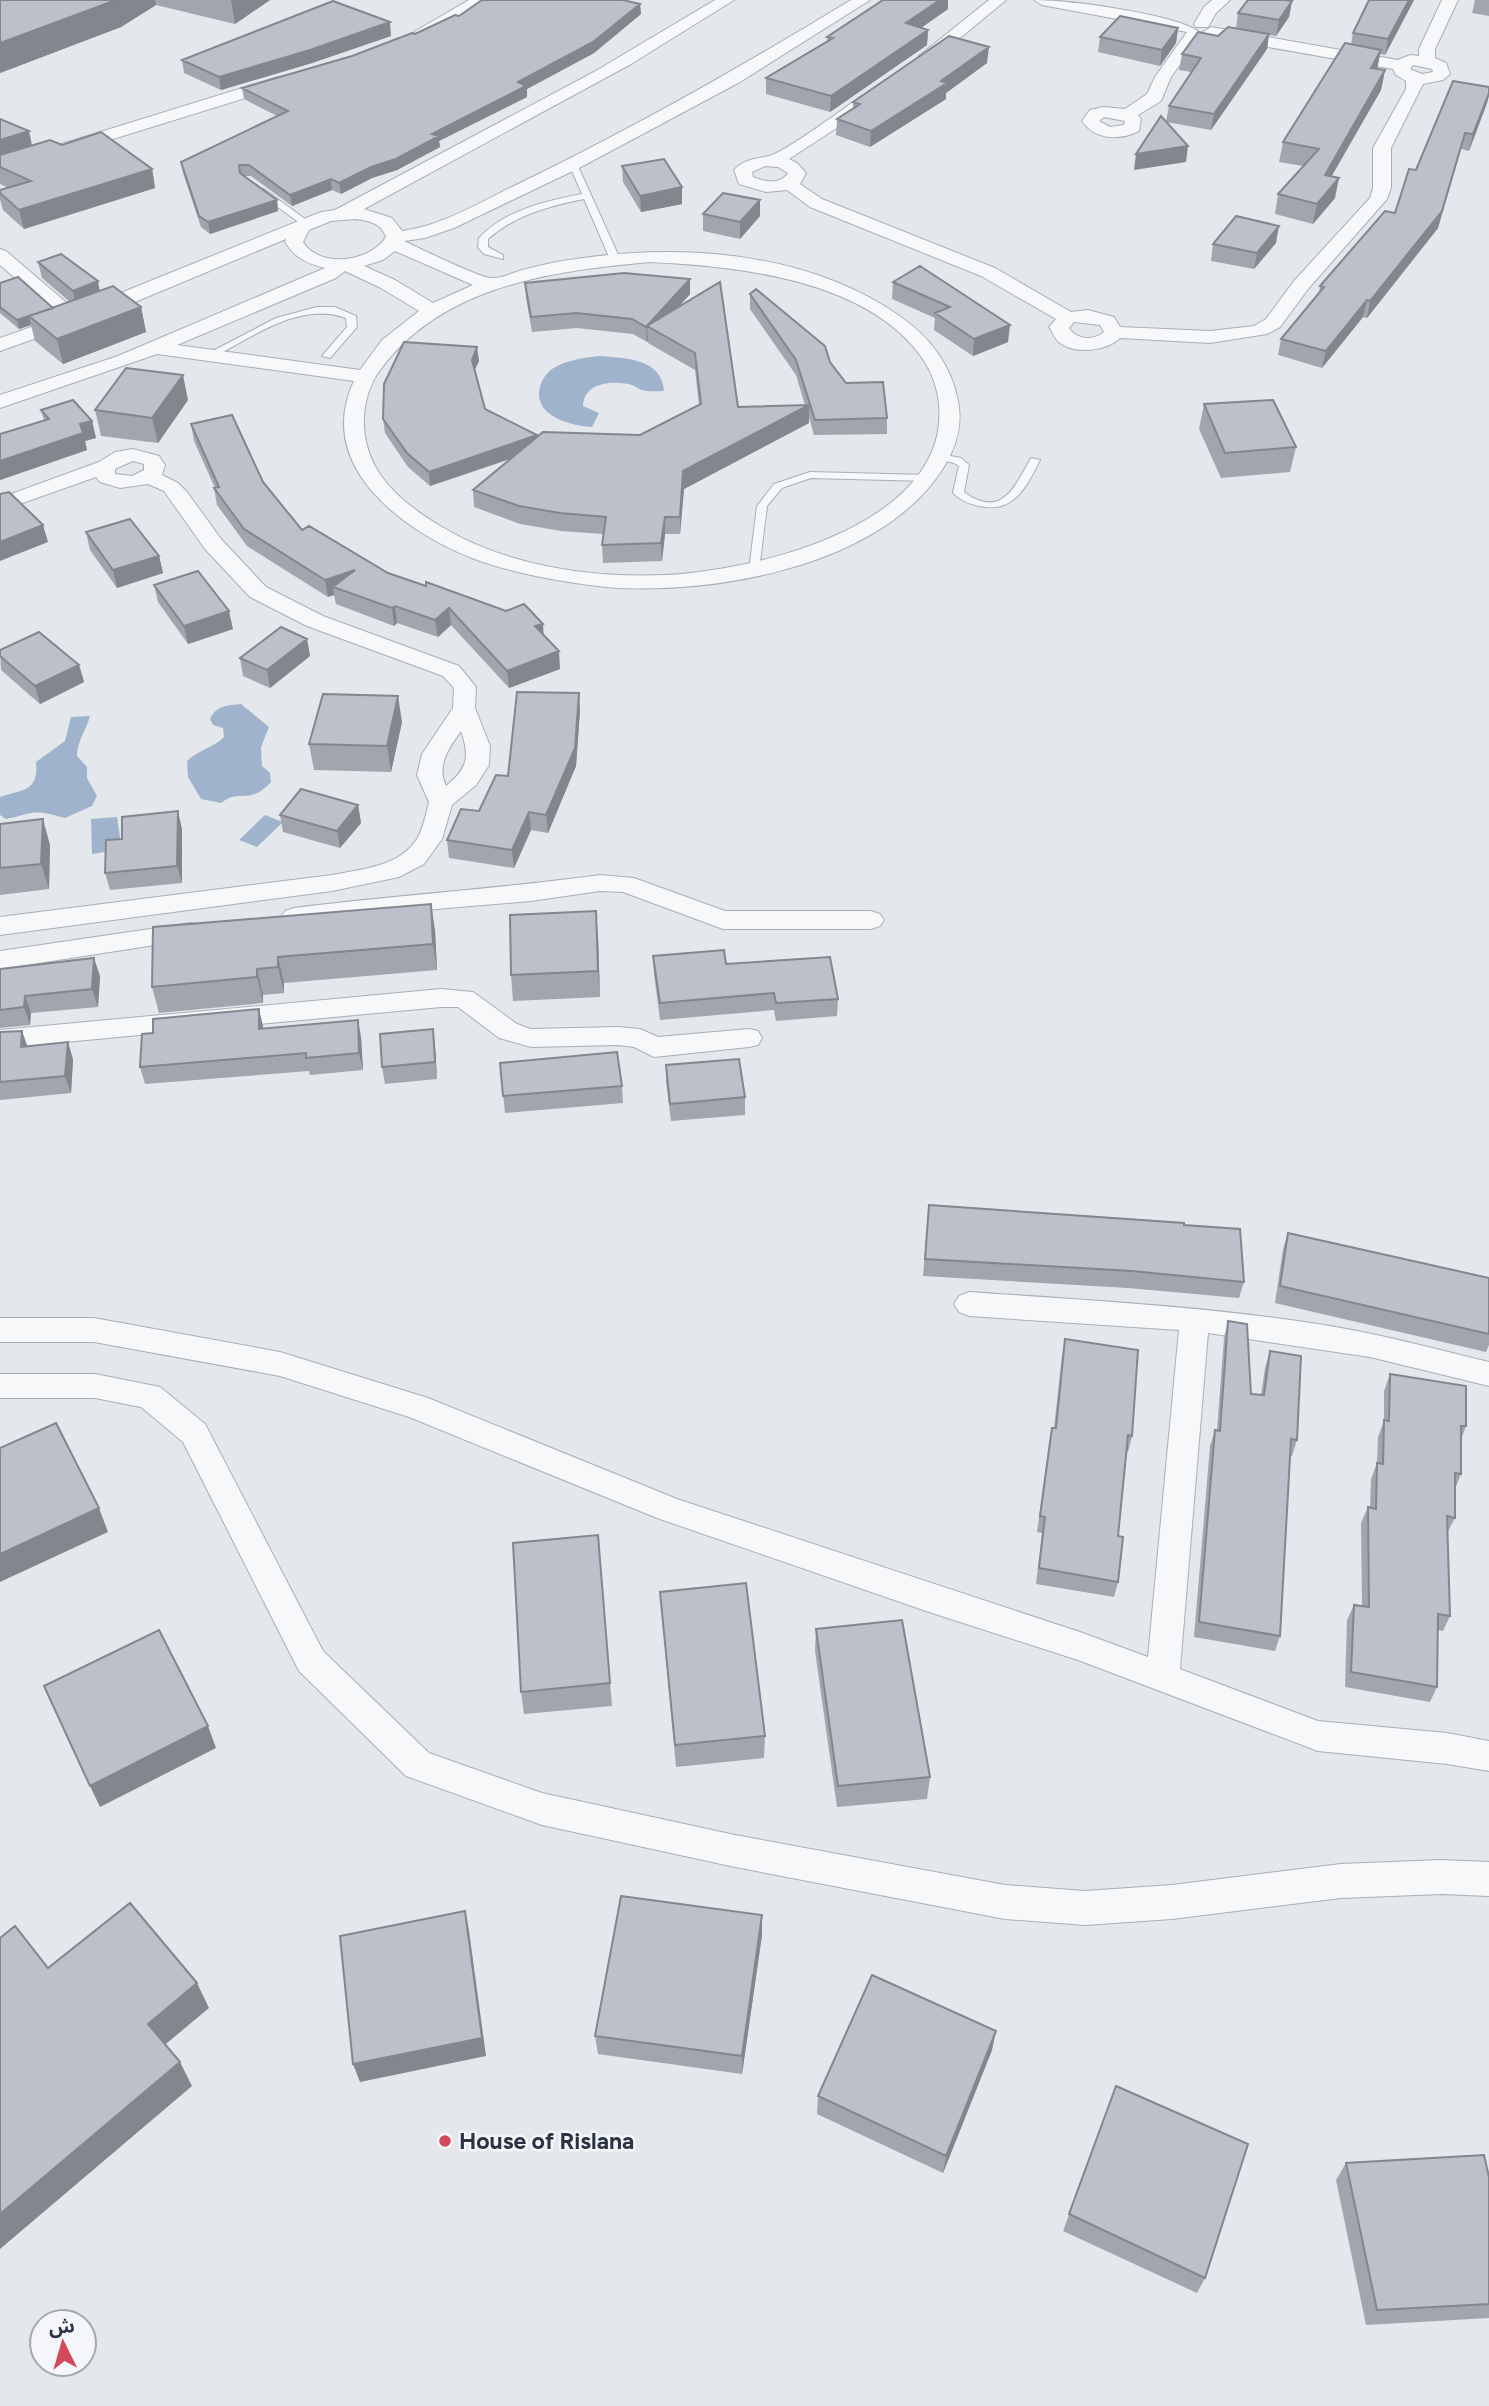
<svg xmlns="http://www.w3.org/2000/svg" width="1489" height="2406" font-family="Figtree,'Noto Sans Arabic',sans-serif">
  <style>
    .water { fill: #9fb4cc }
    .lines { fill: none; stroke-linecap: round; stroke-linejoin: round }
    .service-casing { stroke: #a9aeb7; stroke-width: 2 }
    .minor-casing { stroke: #a9aeb7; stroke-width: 2 }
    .service { fill: #f7f8fa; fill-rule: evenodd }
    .minor { fill: #f7f8fa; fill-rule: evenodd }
    .wall { fill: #a1a5ae }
    .shaded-wall { fill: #83868d }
    .building { fill: #bbc0ca; stroke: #83868d; stroke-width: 2 }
    .poi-dot { fill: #d1495b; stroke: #f4f6f9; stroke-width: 2.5 }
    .labels { text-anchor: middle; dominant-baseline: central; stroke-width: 5; stroke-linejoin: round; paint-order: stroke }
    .near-poi-label { font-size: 23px; font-weight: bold; fill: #2b3445; stroke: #f4f6f9; text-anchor: start }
  </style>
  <rect width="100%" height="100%" fill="#e4e7ec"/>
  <path class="water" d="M599,356c26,2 63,2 65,35 -5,0 -11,1 -17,0 -6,0 -10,-4 -15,-6 -19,-5 -48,-3 -49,21l16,7 -7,14c-20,-1 -55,-10 -53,-35 1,-9 6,-18 13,-23 14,-9 31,-11 47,-13z
    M241,704l28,23 -8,20 1,19 8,7 1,9c-22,24 -32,6 -50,21l-20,-4 -13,-22 -1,-16c11,-11 26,-13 37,-24l-1,-9 -10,-3 -3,-6c6,-13 17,-14 31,-15z
    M90,716c-4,15 -13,25 -13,40l10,11v11l10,18 -5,10 -27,12c-32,-9 -28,-6 -59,1l-6,-4v-18c22,-8 39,-5 36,-35l29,-21 6,-24z
    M265,815l18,7 -26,25 -18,-7z
    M117,817l4,27 -4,6 -25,4 -1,-35z"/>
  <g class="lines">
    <defs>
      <path id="service" d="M573,161l4,3 43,95 -2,2 -8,-2 -26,-60c-35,7 -69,16 -96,40v8l15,8v4l-19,-5 -6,-7 1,-9c26,-28 67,-37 103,-44l-13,-30z
        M258,189h6l48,35 -8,2 -46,-33z
        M317,307h18l21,9 1,11 -27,31 -8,-2 25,-29 -1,-9c-46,-17 -93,19 -133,39l-8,-2 71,-37z
        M940,454l21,4 8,7 -5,27c38,28 51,-6 67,-34l9,2c-13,26 -26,54 -61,46 -9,-2 -17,-5 -25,-12l-1,-2 6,-26 -5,-3 -18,-4 -1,-2z
        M810,472l118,3 5,3 -5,3 -117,-3 -29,10 -15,18 -8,64 -5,3 -4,-1 -1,-2 8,-64 17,-22z"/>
      <path id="minor" d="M469,0h20l-61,35 -6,2 -8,-5z
        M715,0h19l-103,64 -267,145 28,9 10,13c41,-5 80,-30 118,-48 114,-55 223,-117 331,-183h19l-130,82 -161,86 -125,60 -29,10 -21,3c15,7 76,37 87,37 11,1 25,-7 35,-9 16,-4 33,-8 50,-10 107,-16 231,-7 322,56 31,21 53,49 60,86 5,25 -2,47 -16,69 -62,96 -229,126 -336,117 -45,-5 -92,-13 -134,-29 -69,-27 -158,-92 -118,-177l-197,-27 -157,54v-13l118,-39 207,-88c-19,-5 -29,-9 -40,-26l1,-3 -163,68 -123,44v-13l60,-21 -60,-52v-16l6,2 70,60 245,-99 14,-2 259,-138zM356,219c14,2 25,4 30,18 -16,25 -66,32 -83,5l6,-12 22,-9zM395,251l78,34 -40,18 -38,-23 -31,-14 19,-6zM650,262c86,4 214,17 270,93 18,24 23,53 17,81 -23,97 -188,135 -272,139 -72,3 -152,-8 -216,-44 -27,-15 -59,-37 -74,-65 -16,-30 -15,-68 5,-96 62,-85 172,-99 270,-108zM345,271l36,17 38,23 -37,29 -22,30 -183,-25 159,-67z
        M989,0h17l-75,62h-12l-2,-3 2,-3z
        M1034,0c36,0 149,15 168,34l-31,43 -10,24 -23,14 3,4 -2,12c-20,10 -44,9 -57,-10l8,-11 13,-3 22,2 22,-15 8,-17 32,-45 -145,-27zM1104,117l21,4 -1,4 -14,2 -11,-6z
        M1212,0h18l-14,13 -8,14h-12l-2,-3 10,-17z
        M1442,0h16l-23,49v9l11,5 4,11 -7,6 -20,4 -32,64v40l-4,11 -79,90 -28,38 -13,7 -57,9 -90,-5c-13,13 -46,17 -61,4 -4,-3 -7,-11 -10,-15l7,-8 -75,-43 -171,-69 -23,-17 -21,2 -27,-8 -5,-14c10,-11 22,-11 35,-14 15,-3 77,-49 94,-61h12l2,4 -2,4 -86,56 8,4 9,10 -6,11 22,15 173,69 76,44 17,-2 26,7 6,10 90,4 44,-5 12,-7 28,-38 76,-83 3,-10v-40l33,-59v-8l-10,-6 -3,-6 -182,-32 -8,-5 8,-5 187,33 12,-5 9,1v-7zM1413,65l19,4 1,3 -11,2 -12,-5zM765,166l13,1 10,6c-8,12 -23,9 -35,4l-1,-5zM1074,322l26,3 4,7c-11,9 -27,8 -35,-4z
        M278,77l8,5 -2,4 -284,88v-11z
        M133,449l26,7 6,9 -3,10 16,8 9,9 34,47 45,48 57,29 136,50 17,21 -1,21 15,38 -1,19 -13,20 -24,20 -10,34 -18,25 -25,13 -67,14 -332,44v-18l332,-42c30,-6 67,-8 85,-36 6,-10 9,-25 12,-37l-12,-27 5,-21 31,-46 1,-20 -11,-12 -136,-50 -57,-29 -45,-48 -41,-58 -16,-7 -28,4 -20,-6 -4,-5 -96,34v-13l99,-36 16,-10zM133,461l11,3v6l-12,6 -17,-2v-5zM461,731c9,26 7,37 -15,55 -10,-21 3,-38 15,-55z
        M600,875l34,3 91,33h146l9,3 4,6 -4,6 -9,3h-148l-100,-37 -23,-1 -69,10 -142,12 -95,13 -9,-3 -4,-6 4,-6 9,-3c102,-13 204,-19 306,-33z
        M191,923l9,3 4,6 -4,6 -200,31v-18z
        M441,989l32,3 44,32 14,5 87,-2 22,2 18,8 91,-8 9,2 4,7 -4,7 -9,2 -95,10 -20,-10 -16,-2 -87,2 -32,-9 -41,-31h-17l-441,41v-18z
        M969,1292c117,8 233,14 349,32 58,9 114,24 171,38v24l-119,-29 -162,-24 -28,336 138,52 129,12 42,8v30l-42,-7 -129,-13 -240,-91 -149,-48 -272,-94 -248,-101 -129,-41 -186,-34h-94v-24h94l186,34 148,46 249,101 403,133 68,25 31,-327 -210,-14 -10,-4 -5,-8 5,-8z
        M0,1374h95l65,13 45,37 118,227 106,102 113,40 193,42 270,50 80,6 87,-6 169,-21 100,-4 48,2v34l-48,-2 -100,4 -169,21 -87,6 -80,-6 -270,-52 -193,-42 -136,-49 -107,-105 -116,-229 -42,-35 -46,-9h-95z"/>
    </defs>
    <use href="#service" class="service-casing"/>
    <use href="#minor" class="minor-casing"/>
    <use href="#service" class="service"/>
    <use href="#minor" class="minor"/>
  </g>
  <path class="wall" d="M0,0h270l-35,24 -79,-19 -35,22 -121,46z
    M883,0h65v9l-27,19 7,2 -1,15 -97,67 -64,-18v-16l61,-37v-4z
    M1414,0l-29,55 -5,-1 -3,15 8,1 -4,20 -50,86 4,22 -22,26 -38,-10 3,-20 25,-28 -24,-4 4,-20 68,-98 2,-11z
    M1475,0h14v16l-17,-3z
    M1292,1l-3,16 -13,19 -7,-1 -2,14 -56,81 -45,-8 3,-16 22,-34 -12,-2 3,-16 54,-26 2,-15z
    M640,4l1,10 -47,39 -67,36v8l-88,44 1,6 -43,23 -25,8 -31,16 -9,-4 -40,16 -41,-30h-7l33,24 1,11 -68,23 -9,-7 -18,-54 -2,-11 96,-46 -33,-17 -2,-11 110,-32 63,-22 44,-18z
    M1178,28l-2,15 -16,23 -62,-14 2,-15z
    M391,36l-79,27 -91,27 -37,-17 -2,-13z
    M987,63l-41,30v6l-76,48 -34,-12 1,-16 16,-10v-7z
    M1489,87v9l-2,7 -18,48 -8,-2 -23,79 -71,90 -4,-1 -41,51 -44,-13 3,-16 38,-45 1,-8 75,-73 21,-43z
    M0,119l32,27 30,-1 90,24 3,19 -131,41 -21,-19 -3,-11v-9l8,-2 -8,-4z
    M622,166l60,38 -41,8 -18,-30z
    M703,214l57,2 -20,23 -37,-8z
    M1276,243l-22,26 -43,-8 2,-17z
    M38,262l62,29 41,16 5,25 -83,32 -28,-23 -4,-16 -12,4 -19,-16v-30l53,25 17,-6 -28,-24z
    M920,266l88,76 -35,14 -39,-26 1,-12 -43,-19 1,-17z
    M690,279v15l-12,13 60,100 67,-2 -9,-30 -46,-66v-15l80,68 16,21 41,35v16l-73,1 -5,-18v6l-125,66 -4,45h-15l-3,27 -59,2 -1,-18 1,-11 -42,-3 -41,-7 -46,-17 -1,-17 38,-31 -81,27 -22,-19 -23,-34 -2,-14 94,-72 2,14 -4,9 10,39 52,26v2l103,-2 59,-30 -4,-35 -47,-27v-2l-1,1 -14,-8 -56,-6 -45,4 -6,-34 -1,-15z
    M188,400l-30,43 -57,-7 -6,-26z
    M1204,404l92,43 -6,25 -69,6 -22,-49z
    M41,410l51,11 4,17 -11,3 2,9 -87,30v-46l44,-14z
    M191,424l72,58 39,48 86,43 155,62 17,34 -51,19 -58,-63 -13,12 -41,-14 -3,3 -58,-22 -2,-9 -6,2 -81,-51 -30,-41 -3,-17h1l-21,-47z
    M86,532l73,24 4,17 -46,15 -27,-38z
    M154,585l79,44 -45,15 -30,-42z
    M307,639l3,17 -40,32 -27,-12 -3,-18z
    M0,650l79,15 5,17 -44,22 -39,-34z
    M580,710l-4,56 -28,67 -17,-3 -17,38 -65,-10 -2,-18 32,-29 29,-35z
    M402,722l-11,50 -77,-2 -5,-26z
    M358,805l3,18 -21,25 -57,-16 -3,-17z
    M0,824l50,21 -1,44 -49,6z
    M182,829v54l-72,7 -5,-17 17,-34z
    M153,927l282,3 2,40 -153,13v10l-21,2v8l-104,10 -7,-26z
    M598,937l2,60 -87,4 -2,-26z
    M653,956l73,8 112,35 -1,17 -61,5 -2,-11 -114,10 -6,-46z
    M0,969l100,7 -2,31 -67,6 -1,12 -30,3z
    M263,1026v3l98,8 2,33 -53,5 -1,-4 -164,13 -5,-17z
    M433,1029l2,17 2,33 -52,5 -3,-17z
    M22,1031l5,15 46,13 -2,34 -71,7v-68z
    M500,1063l122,23 1,17 -118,10z
    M666,1065l79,32v18l-74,6 -5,-39z
    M929,1205l255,20 60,57 -5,16 -111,-10 -205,-12z
    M1288,1233l201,45v67l-3,7 -211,-49 8,-54z
    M1228,1321l23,73 10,1 4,-27 5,-17 27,89 -5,16h-2l-10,180 -5,15 -81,-14 16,-191 5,-16h2l7,-92z
    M1065,1339l67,97 -4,16h-1l-9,84v46l-4,15 -78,-13 6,-51 -5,-1 12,-88 3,-16h2l8,-72z
    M1390,1374l76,52 -5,14v34l-6,15v29l-8,15 3,83 -7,15 -5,-1 -1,57 -7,15 -85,-15 2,-67 7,-15 8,1 -1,-83 7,-16 2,1 1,-29 6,-16 1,-26 6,-16v-30z
    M598,1535l14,171 -88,8 -3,-22z
    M660,1592l105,144 -1,22 -88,9z
    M816,1629l114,148 -3,22 -90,8 -22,-156z
    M762,1915v20l-20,139 -144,-20 -3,-18z
    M992,2050l-49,123 -126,-59 1,-18z
    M1116,2086l89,192 -8,15 -134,-62z
    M1346,2163l143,14v141l-123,7 -30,-145z"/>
  <path class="shaded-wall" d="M116,0h39l1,5 -35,22 -121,46v-30z
    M231,0h39l-35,24z
    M940,0h8v9l-43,30 1,-16z
    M1409,0h5l-29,55 3,-16z
    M1292,1l-3,16 -13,19 3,-16z
    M640,4l1,10 -47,39 -67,36v8l-88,44 1,6 -43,23 -25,8 -31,16 -2,-11 179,-101z
    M390,22l1,14 -79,27 -91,27 -2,-13z
    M1178,28l-2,15 -16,23 2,-16z
    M928,30l-1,15 -97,67 1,-16z
    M1269,34l-2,15 -56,81 3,-16z
    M989,47l-2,16 -41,30v6l-76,48 1,-16z
    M1381,50l-4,19 -6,-1z
    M1385,70l-4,20 -60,105 4,-20z
    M1489,93l-2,10 -18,48 4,-17z
    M29,131l4,19 -33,11v-21z
    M1465,133l-27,95 -71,90 3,-17z
    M1188,146l-2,16 -52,8 2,-16z
    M152,169l3,19 -131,41 -5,-19z
    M1339,178l-4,20 -22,26 4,-20z
    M331,179l1,11 -40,16 -2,-11z
    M682,187v17l-41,8 -1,-16z
    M277,200l1,11 -68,23 -2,-12z
    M760,200v16l-20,23v-17z
    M1279,226l-3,17 -22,26 3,-16z
    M690,279v15l-33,37 -10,-5 1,15 -1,1 -1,-15z
    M98,281l3,17 -25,10 -3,-17z
    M1367,300l-4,17 -41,51 4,-17z
    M141,307l5,25 -83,32 -6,-25z
    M53,308l-24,8 2,9 -12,4 -2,-9z
    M1010,325l-2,17 -35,14 1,-17z
    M477,347l2,14 -6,12 -1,-13z
    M183,375l5,25 -30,43 -6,-25z
    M809,405v18l-125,66 -4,45v-17l3,-46z
    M92,421l4,17 -11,3 2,9 -87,30v-19l80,-37z
    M537,435l1,14 -108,37 -1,-14z
    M665,517v17l-3,27 -1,-18z
    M43,525l5,17 -48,19v-19z
    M159,556l4,17 -46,15 -4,-18z
    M355,570l-22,17 1,8 -6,2 -3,-17z
    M395,606l2,17 -3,3 -2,-18z
    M449,608l2,17 -13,12 -3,-17z
    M229,611l4,18 -45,15 -4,-18z
    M543,624l1,17 -9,-15z
    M307,639l3,17 -40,32 -3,-18z
    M559,651l1,18 -51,19 -2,-17z
    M79,665l5,17 -44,22 -5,-18z
    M579,693l1,17 -4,56 -28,67 -2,-18z
    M398,696l4,26 -11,50 -4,-26z
    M358,805l3,18 -21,25 -3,-17z
    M178,811l4,18v54l-5,-17z
    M529,812l2,18 -17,38 -2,-18z
    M43,819l7,26 -1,44 -8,-25z
    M431,904l4,26 2,40 -4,-26z
    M596,911l2,26 2,60 -2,-26z
    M278,957l6,26v10l-6,-26z
    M94,958l6,18 -2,31 -6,-18z
    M257,969l6,26v8l-6,-26z
    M25,996l6,17 -1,12 -6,-18z
    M259,1009l4,17v21l-4,-18z
    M358,1020l3,17 2,33 -4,-17z
    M433,1029l2,17 2,33 -2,-17z
    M22,1031l6,17 -7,-1z
    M68,1042l5,17 -2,34 -6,-17z
    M99,1508l9,24 -108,50v-28z
    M208,1726l8,22 -116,59 -10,-21z
    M465,1911l4,20 17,125 -126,26 -7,-18z
    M762,1915v20l-20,139v-18z
    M197,1983l12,25 -48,40 -13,-24z
    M996,2031l-4,19 -49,123 3,-17z
    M180,2062l12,24 -192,163v-35z"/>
  <path class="building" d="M0,0h116l-116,43z
    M482,0h141l17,4 -47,38 -75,40 8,4 -94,48 7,2 -43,23 -25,8 -32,16 -8,-4 -41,16 -41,-30h-10l1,8 37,27 -69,22 -9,-6 -18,-54 107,-51 -46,-23 110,-32 60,-23 3,1 40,-19 4,1z
    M883,0h57l-34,23 22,7 -97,66 -65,-18 67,-40 -6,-1z
    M1248,0h37l7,1 -13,19 -41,-7z
    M1369,0h40l-21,39 -35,-6z
    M333,1l57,21 -80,28 -91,27 -37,-17z
    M1120,16l58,12 -16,22 -62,-13z
    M1228,27l41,7 -55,80 -45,-8 32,-48 -19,-4 16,-22 20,4z
    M949,36l40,11 -48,34 6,2 -76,48 -34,-12 23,-15 -7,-2z
    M1345,43l36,7 -10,18 14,2 -60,105 14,3 -22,26 -39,-10 41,-45 -36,-7z
    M1453,81l36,6v6l-16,41 -8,-1 -23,78 -72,90 -3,-1 -41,51 -45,-12 43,-52 -4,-1 65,-75 10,2 14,-44 7,1z
    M1161,116l27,30 -52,8z
    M0,119l29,12 -29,9z
    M101,132l51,37 -133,41 -19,-17v-3l31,-9 -31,-14v-12l50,-15 12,5z
    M664,159l18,28 -42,9 -18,-30z
    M723,193l37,7 -20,22 -37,-8z
    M1236,216l43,10 -22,27 -44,-9z
    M61,254l37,27 -25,10 -35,-29z
    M920,266l90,59 -36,14 -39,-26 15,-6 -57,-25z
    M624,273l66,6 -44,48 -14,-8 -56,-6 -45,4 -6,-34z
    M18,277l35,31 -36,12 -17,-13v-24z
    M720,282l18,125 71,-2 -126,66 -3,46h-15l-4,26 -59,2 4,-28 -46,-4 -41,-7 -46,-16 70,-58 97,3 61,-31 -6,-51 -48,-27z
    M113,286l28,21 -84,32 -28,-23z
    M756,289l69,57 5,16 16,21 37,-1 4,36 -72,2 -19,-60 -46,-66z
    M404,342l73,5 -5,13 13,49 52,26 -108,37 -22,-19 -24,-34 1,-35z
    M126,368l57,7 -31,43 -57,-8z
    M73,400l19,21 -12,3 3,9 -83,28v-27l49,-15 -8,-9z
    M1273,400l23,47 -71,6 -21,-49z
    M232,415l31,67 39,48 7,-4 79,47 38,13v-4l80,29 18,-7 19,20 -8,2 24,25 -52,20 -58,-63 -14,12 -40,-14 -3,2 -59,-21 22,-17 -30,10 -81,-51 -30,-41 5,-1 -28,-63z
    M9,492l34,33 -43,17v-48z
    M130,519l29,37 -46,14 -27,-38z
    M198,571l31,40 -45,15 -30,-41z
    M281,627l26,12 -40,31 -27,-12z
    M39,632l40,33 -44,21 -35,-30v-6z
    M517,692l62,1 -4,55 -29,67 -17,-3 -17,38 -65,-10 14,-31 18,2 17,-36 12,1z
    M323,694l75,2 -11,50 -78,-2z
    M301,789l57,16 -21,26 -57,-16z
    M178,811l-1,55 -72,7 1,-33 16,-1v-22z
    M43,819l-2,45 -41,4v-44z
    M431,904l2,40 -155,13v10l-21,2v8l-105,10 1,-60z
    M596,911l2,60 -87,4 -1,-60z
    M724,950l2,14 104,-7 8,42 -62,4 -2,-10 -114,10 -7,-47z
    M94,958l-2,31 -67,7 -1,11 -24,3v-41z
    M259,1009v20l99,-9 1,33 -53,5v-5l-166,14 2,-33 11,-1v-14z
    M433,1029l2,33 -53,5 -2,-33z
    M22,1031l-1,16 47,-5 -3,34 -65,6v-50z
    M617,1052l5,34 -119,10 -3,-33z
    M739,1059l6,38 -75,7 -4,-39z
    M929,1205l255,18v2l56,4 4,53 -112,-11 -207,-12z
    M1288,1233l201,45v56l-209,-48z
    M1228,1321l19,3 4,70 13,1 6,-44 31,5 -4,84 -6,-1 -11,197 -81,-14 16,-192 5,1z
    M1065,1339l73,11 -6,86 -4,-1 -10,101 5,1 -5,45 -79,-14 6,-51 -5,-1 12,-88h4z
    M1390,1374l76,12v40h-5v48l-6,-1v45l-8,-2 3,100 -12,-2 -1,73 -86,-15 3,-67 15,2 -1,-100 8,2 1,-46 6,1 1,-44 5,1z
    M56,1423l43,85 -99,46v-106z
    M598,1535l12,148 -89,9 -8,-149z
    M746,1583l19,153 -90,9 -15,-153z
    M902,1620l28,157 -92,9 -22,-157z
    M159,1630l49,96 -118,60 -46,-100z
    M621,1896l141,19 -20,141 -147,-20z
    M130,1903l67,80 -49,41 32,38 -180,152v-276l15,-12 33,42z
    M465,1911l17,127 -129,26 -13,-128z
    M872,1975l124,56 -50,125 -128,-60z
    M1116,2086l132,58 -43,134 -136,-64z
    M1484,2155l5,22v127l-112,6 -31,-147z"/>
  <circle class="poi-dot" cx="445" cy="2141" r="7"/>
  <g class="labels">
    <g class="near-poi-label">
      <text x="459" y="2141">House of Rislana</text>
    </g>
  </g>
  <g transform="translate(63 2343) rotate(355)"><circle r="33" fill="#f4f6f9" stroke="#a4a8b1" stroke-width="2"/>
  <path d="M0-5L12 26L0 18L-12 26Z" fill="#d1495b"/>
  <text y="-10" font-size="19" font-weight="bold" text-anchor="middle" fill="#2b3445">ش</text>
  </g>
</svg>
